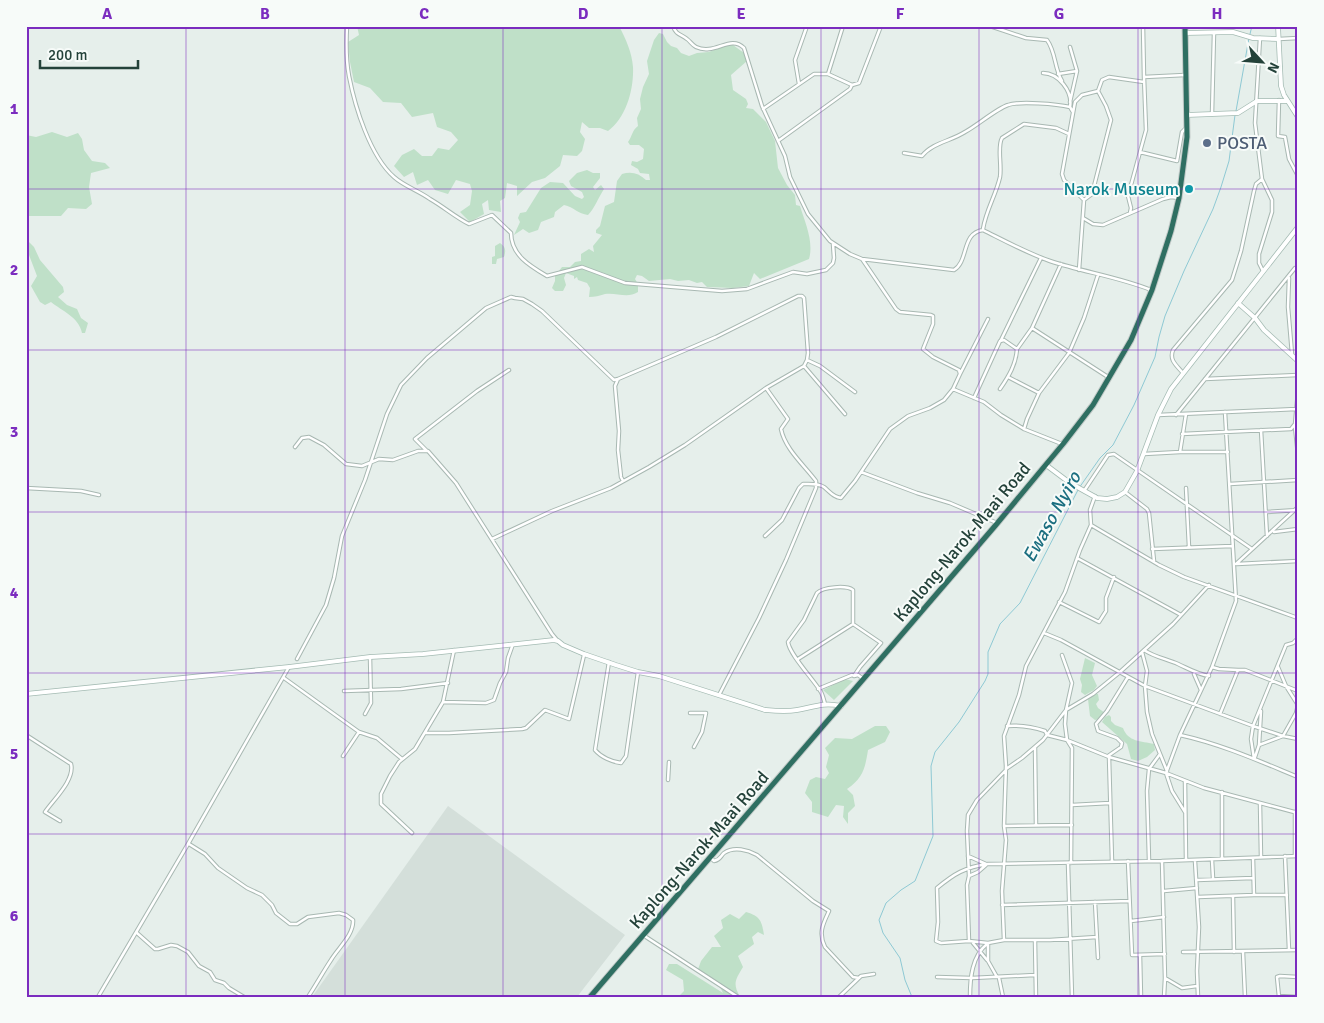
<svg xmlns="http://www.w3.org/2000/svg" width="1324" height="1023" font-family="Signika,sans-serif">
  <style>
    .built { fill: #d4dfda }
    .green { fill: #bfe0c8 }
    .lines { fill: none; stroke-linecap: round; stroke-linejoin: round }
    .stream { stroke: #8ec9d4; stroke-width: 1 }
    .street-casing { stroke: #a8b8b2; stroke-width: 4.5 }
    .secondary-casing { stroke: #a4bbb3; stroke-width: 5.5 }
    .highway-casing { stroke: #c2cac8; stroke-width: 7 }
    .street { stroke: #fff; stroke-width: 2.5 }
    .secondary { stroke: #fff; stroke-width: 4 }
    .highway { stroke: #2f6f62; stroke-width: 5 }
    .grid { fill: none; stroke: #7b2cbf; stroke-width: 1; stroke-opacity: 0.55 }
    .service-dot { fill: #5c6f8a; stroke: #f7fbf9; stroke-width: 2 }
    .culture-dot { fill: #0f9aa8; stroke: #f7fbf9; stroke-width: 2 }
    .labels { text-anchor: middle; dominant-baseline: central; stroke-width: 4; stroke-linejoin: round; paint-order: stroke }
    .service-label { font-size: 18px; fill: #4e5e75; stroke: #f7fbf9; text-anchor: start }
    .culture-label { font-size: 18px; fill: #0d838f; stroke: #f7fbf9; text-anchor: end }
    .street-label { font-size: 18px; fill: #24423a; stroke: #f7fbf9 }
    .water-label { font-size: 19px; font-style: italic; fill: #1c6f80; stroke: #f7fbf9 }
    .neatline { fill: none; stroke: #7b2cbf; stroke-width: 2 }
    .grid-label { font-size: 16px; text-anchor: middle; font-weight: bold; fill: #7b2cbf }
  </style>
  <rect width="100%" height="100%" fill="#e6efeb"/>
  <path class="built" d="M448,806l177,129 -48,62h-265z"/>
  <path class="green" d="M357,26h262c7,13 13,27 14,41 1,23 -7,51 -25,64l-8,-3h-11l-7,-6 -2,10 5,7 -3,12 -5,5 -14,-1 -3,11 -15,12 -13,4 -15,14v-10l-10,-3 -2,15 -5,3 1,11 -12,-2 -1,-10 -6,4 2,10 -14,8 -10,-10 10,-7 2,-14 -2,-7 -14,-4 -8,14 -13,-4 -7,-10 -11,5 -4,-13 -9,5 -10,-11 8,-11 12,-6 8,7h10l6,-8 11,2 9,-10 -7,-8 -14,-5 -4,-14 -21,4 -11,-14 -18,-1 -13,-14 -16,-6 -4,-20 -2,-20 11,-7z
    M659,33l4,1 4,8 4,4 6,2 4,5 8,3 8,-3 12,-1 20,-8 4,1 11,8 3,8 -16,14 2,15 13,9 2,5 -2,4 7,1 13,13 9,19 3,27 9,17 8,10 1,10 4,1c5,16 14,36 9,53l-49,20 -6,-6 -5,13 -16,2 -26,-1 -5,-5 -5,1 -8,-3 -11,1 -8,-2 -21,2 -7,-5 -5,-1 -2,4 3,5v8c-11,7 -22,0 -33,2 -6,2 -10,3 -16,3l1,-9 -3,-5 -9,-3 -1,-3 -3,2v-3l-8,-3 -2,5 2,7 -3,6h-8l-3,-3 3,-7v-5l7,-9h8l5,-5 6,-1v-7l8,-5 5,3 -1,-6 9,-11 -6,-2v-3l4,-4 5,-20 9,-4 3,-21 5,-7c9,-3 17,-1 24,6h4l-1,-6 -9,-1 -2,-4 -7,-4 1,-4 5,1 6,-3 1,-10 -5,-4h-9l-2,-3c4,-5 4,-12 10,-16l-1,-8 4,-9 -1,-10 3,-12 6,-13 -2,-13 7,-21z
    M52,132l15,5 11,-4 4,6 2,11 8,11 13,2 5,5 -19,5 -2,14 3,17 -6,5 -18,-1 -7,8h-32l-3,-1v-80l10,2z
    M587,170l6,3h7v5l-7,9 2,3 6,-5 3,4c-6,9 -9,19 -16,26 -10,-1 -14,-8 -24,-10l-9,7 -1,5 -13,5 -3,8 -9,3 -6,-4 -9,6 6,-13 -2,-4 2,-5 6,-1 15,-24 9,-6 13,1 12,13 7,3 2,-2 -2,-5 -11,-6 -2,-5 8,-8z
    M26,239l8,8 6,13 23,27 1,5 -6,5 9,8 10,4 4,9 7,5 -3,10h-3c-3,-16 -20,-22 -31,-31l-6,3 -5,-3 -9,-16 6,-10 -8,-21 -3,-3z
    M500,243c6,4 6,8 4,14l-7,2 -1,5h-4v-7l3,-1v-10z
    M1085,658l10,5 -3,12 5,11 -3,4 -9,5 -4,-3 1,-7 -2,-6z
    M845,679l8,2 -19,19 -11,-10z
    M1096,694h2l1,6 -3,4 2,4 7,5 -5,6 -5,1 -5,-4 -2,-17z
    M1109,715l2,2v4l4,4 8,3c5,14 18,13 31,16l1,6 -8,7 -9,4 -7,-2 -4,-15 -25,-22 3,-5z
    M875,726h11l4,6 -5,10 -17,8c-3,19 -5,28 -21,39l6,6 2,11 -7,7v11l-5,-7 1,-11 -8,-1 -8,12 -16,-5v-10l-7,-9 5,-13 6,-3 9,2 4,-6 -3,-6 3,-12 -4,-7 10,-10 17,1z
    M746,912c14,4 16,9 18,23l-6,-3 -6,5 2,7 -16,12 5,11c-7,12 -11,16 -3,30h-62l6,-6 -1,-11 -17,-10 3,-6h8l46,29 -3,-6 -23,-15 4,-11 11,-14h9l-7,-11 9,-8 -2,-8 9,-6 9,5z"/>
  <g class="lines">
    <path class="stream" d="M1250,34l2,-8
      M1236,111l13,-73
      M912,997l-7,-17 -5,-22 -17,-25 -4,-13 7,-17 15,-13 14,-9 18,-45 -2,-70 4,-14 24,-30 26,-41 3,-7v-22l12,-28 20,-21 59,-115 21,-30 13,-13 21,-40 21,-48 4,-20 6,-21 19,-45 29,-62 8,-22 8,-26 6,-46"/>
    <defs>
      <path id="street" d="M347,26c-1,17 -1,34 2,50 6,31 21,80 45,101 10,9 25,14 36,22 14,8 25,18 39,25l23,-9 19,18c0,22 19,33 36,43l35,-9 43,16 97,8 25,-2 46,-17 14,2 19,-4 7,-7 1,-5 -1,-14
        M673,26c3,9 8,8 14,13 3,2 5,6 9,8 19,9 34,-13 48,1l18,58 23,50 5,21 18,37 22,27 20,13 12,5 92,11c15,-9 7,-37 29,-40 22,11 44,23 67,31 33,11 69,16 101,29
        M990,26l36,12 21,2c9,12 7,28 15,41
        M1143,26l1,51
        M1260,38l-5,85 7,56 10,21v12l-13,42v9l4,8
        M1279,39l19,-1
        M1070,47l7,24 -7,31
        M1043,73c15,0 30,18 27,34
        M828,74l15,-48
        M1058,74l19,-3
        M799,84l-4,-24 12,-34
        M1098,91l4,-11 7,-3 35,5
        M1279,100l-1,36 7,1 4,22 9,17
        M763,109l51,-35h14l24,11
        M1212,114l2,-81
        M778,141l72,-52 2,-4 7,-2 22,-57
        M1140,152l37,9 5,-29 4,-4
        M904,153l18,3c10,-13 29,-15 43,-24 13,-7 31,-23 43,-27 11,-4 49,-1 62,2l3,5
        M1084,200l-20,-20 -2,-6 13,-72 7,-7 16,-4
        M1130,213l1,-5 -3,-12 18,-66 -2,-53 41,-2
        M1083,218l10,6 10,1 60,-26 8,-2 8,1
        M983,229c3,-19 13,-34 17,-52 2,-12 -3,-30 2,-39l22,-14 32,4 13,6
        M1061,264l-29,64 76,49
        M1079,270l5,-70 8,-6 19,-74 -5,-14 -8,-15
        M1289,278l-1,29 4,47
        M1001,340l40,-82
        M807,360l13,6 35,26
        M804,366l41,48
        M1183,373c-7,-8 -14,-13 -10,-23l59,-70 9,-29 13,-60 2,-7 6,-5
        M960,374l28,-55
        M1008,377l31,16
        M1205,379l93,-4
        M953,389l31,13 17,13 23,14 38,15
        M1000,389c9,-13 16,-25 17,-40
        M974,398l26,-57 4,-1 13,9 15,-21
        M1158,415l138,-6
        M1176,415l119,-147 3,2
        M1295,427l3,28
        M1024,429l3,-10 12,-26 30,-40 15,-35 14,-43
        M1261,430l6,106
        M1182,434l109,-5 4,-5 3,-33
        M295,447l7,-9 7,-1 15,8 22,19 16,2 17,-7 14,1 25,-9h10l28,32 96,151 5,6
        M427,451l-12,-12 62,-48 32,-21
        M1180,452l6,-38
        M1144,454l36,-2h48
        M861,472l56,21 33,10 47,20
        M1230,484l68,-4
        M26,488l55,3 18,4
        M1186,488l3,59
        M1084,491l24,-36 6,-1 138,95
        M1125,492l22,17 2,4 5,48
        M1095,496l-5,14 1,15 68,40 25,12 111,40 3,2
        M1267,512l31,-2
        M1274,532l24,-3
        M765,536l17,-16 17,-32 4,-4c7,0 15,-1 21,3 6,5 9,10 17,11l14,-17 35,-52 18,-13 22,-8 14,-8 9,-11 7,-15 -1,-4 -26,-13 -10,-8 10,-25v-8l-2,-1 -31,-3 -4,-3 -34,-50
        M492,539l60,-28 59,-23 38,-21 36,-22 81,-57 38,-22 3,-6 1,-7 -4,-55 -2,-2h-4l-82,41 -98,42
        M1152,549l80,-3
        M1077,558l104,57
        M1236,564l62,-57
        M1237,564l61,-3
        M1059,602l40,20 7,-11v-13l8,-21
        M853,624l28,19 -21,24 -6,9
        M1044,633l17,7 84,46 108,40 30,10 15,3
        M1144,650c10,7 23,9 34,14 11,5 19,10 31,12
        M1142,652l5,19 -2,15 2,26 5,22 15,37
        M1062,655l10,28 -6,27 -1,14 2,16 5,8 -1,115
        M297,659l29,-54 8,-27 8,-42 23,-56 22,-66 14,-29 26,-27 59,-50 25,-11 4,1 8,1 9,5 10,7 72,69 4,-1 -3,7 4,45 -1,19 3,27 2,4
        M798,659l55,-35
        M609,662l-14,88c6,7 17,12 26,13l5,-7 12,-84
        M1212,667l7,2 19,1
        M1194,674l7,16
        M284,678l75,54 18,6 25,21
        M818,689l34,-14 2,1 4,-1 4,3
        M344,691l57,-2 47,-6
        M719,695l40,-77 27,-58 30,-72v-7c-12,-16 -31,-32 -35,-52l7,-10 -22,-31
        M443,702l43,1 8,-3 6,-17 6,-11 2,-14 5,-14
        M825,704c-1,-4 -2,-8 -4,-12 -7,-12 -32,-38 -33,-50l16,-22 13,-27c6,-6 29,-8 36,-3v34
        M690,713h16l-4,19 -8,15
        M365,714l6,-11 -1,-46
        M1220,714l18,-44h7l53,21
        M1007,726c13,-1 26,1 38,5l2,4 20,5 42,17 57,16 38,15 94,25
        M425,733h24l73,-4 4,-1 19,-18 24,9 15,-64
        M26,735l45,29c4,16 -17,35 -26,48l15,9
        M1180,735c41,9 79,26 118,42
        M1259,745l24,-9 13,-23 2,-8 -12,-19 -8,-19
        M1035,747l1,78
        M343,756l16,-24
        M1108,756l13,-9 1,-4 -5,-5 -19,-7 -2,-7 11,-13 21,-34
        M1109,757l3,104
        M1255,757l4,-12 2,-34
        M1254,759l-3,-20 2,-13 33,-81 7,-2 5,-5
        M1006,769l16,-11 21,-18 23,-30 27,-16 27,-22 53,-48 36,-39
        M1005,771l-28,29 -9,15 -1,16 2,45 -2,9 2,56 19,2 16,-3h46l47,-3
        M668,780l1,-18
        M1185,781l1,78
        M1222,792v67
        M1260,804l1,53
        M1072,805l38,-2
        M1185,812l-13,-21 -6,-18 14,-38 32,-68 24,-66 -11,-189
        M1295,812v44
        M1004,826l68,-1
        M412,833l-31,-29v-10l9,-18 9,-14 16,-13 28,-47 11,-52
        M189,844l16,10 13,14 29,20 15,7 10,10 4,8 14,11h7l11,-7 31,-4 7,2 7,5c1,15 -15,28 -22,40 -8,12 -15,25 -23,37
        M968,856l18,8
        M1285,856l4,94
        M710,857l4,4c6,-1 6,-4 10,-8 10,-7 24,-3 33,2l56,46 16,10c-6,13 -11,22 -4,36l28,30 6,1
        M1149,860l-2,-69 2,-22 11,-15
        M1212,860l1,18
        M1128,861l4,94 33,-1
        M1162,861l3,117 17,10 15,-2
        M1195,861l4,66 -2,44 1,26
        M1068,863l4,134
        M969,876l9,-4 8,-7
        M1197,880l56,-2
        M1164,891l33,-3
        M1254,895h33
        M1198,897l56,-2 -1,-37
        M1233,897l1,55
        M1095,902l3,56
        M1002,905l127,-4
        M1131,921l33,-4
        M137,933l18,16h3l13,-4 6,1 11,6 11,14 11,6 5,8 9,3 5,5 15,9
        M643,935l95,62
        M1004,940l-2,-49 4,-51 -2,-14 2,-60 -2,-30 15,-41 7,-29 39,-74 15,-42 11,-25
        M1035,940l1,57
        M969,941l-28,2 -5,-2 2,-19 -1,-34c17,-14 28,-21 51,-24l174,-3 136,-5
        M973,943l14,17
        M988,943v18l9,16
        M1183,952l115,-2
        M1243,952l2,45
        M1140,955l1,42
        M937,977l35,1 63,-3
        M999,978l4,19
        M1279,996l19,1
        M98,997l90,-153 101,-177
        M839,997l22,-21 13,-2
        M970,997c0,-19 2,-41 17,-53
        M1164,997l1,-19
        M1279,997l-2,-20 3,-1 18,1"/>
      <path id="secondary" d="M1278,26l3,60 3,9 14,22
        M1185,33l48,-1 20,6 25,1
        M1187,115l51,-2 19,-12h30
        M1238,303l17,15 9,12 34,31
        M1046,465l24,18 27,15 10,1 10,-2 8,-5 12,-21 21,-56 13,-26 127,-162
        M26,694l263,-27 81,-10 53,-3 131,-14 4,1 5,4 21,9 32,11 22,7 21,4 106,34c11,1 21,2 32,0 17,-3 26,-8 44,-4"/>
      <path id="highway" d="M590,997l405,-471 68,-82 30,-39 38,-65 21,-50 19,-59 8,-33 8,-61 -2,-111"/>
    </defs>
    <use href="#street" class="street-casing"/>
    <use href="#secondary" class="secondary-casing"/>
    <use href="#highway" class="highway-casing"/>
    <use href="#street" class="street"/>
    <use href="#secondary" class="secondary"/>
    <use href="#highway" class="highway"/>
  </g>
  <path class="grid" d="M186,26v971M345,26v971M503,26v971M662,26v971M821,26v971M979,26v971M1138,26v971M26,189h1272M26,350h1272M26,512h1272M26,673h1272M26,834h1272"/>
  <circle class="service-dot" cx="1207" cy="143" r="5"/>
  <circle class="culture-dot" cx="1189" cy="189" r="5"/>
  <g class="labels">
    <g class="service-label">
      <text x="1217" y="143">POSTA</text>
    </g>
    <g class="culture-label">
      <text x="1179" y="189">Narok Museum</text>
    </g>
    <g class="street-label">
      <text transform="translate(962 542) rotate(-50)">Kaplong-Narok-Maai Road</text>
      <text transform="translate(699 850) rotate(-49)">Kaplong-Narok-Maai Road</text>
    </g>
    <g class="water-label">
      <text transform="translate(1052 517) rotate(-61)">Ewaso Nyiro</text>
    </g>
  </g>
  <rect width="1324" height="1023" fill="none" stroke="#f7fbf9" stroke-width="55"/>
  <g transform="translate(1262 62) rotate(116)" stroke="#f7fbf9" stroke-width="4" paint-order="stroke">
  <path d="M0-4L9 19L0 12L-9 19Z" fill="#24423a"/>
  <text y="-8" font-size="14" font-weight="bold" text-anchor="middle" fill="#24423a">N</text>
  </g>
  <path d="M40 60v8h98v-8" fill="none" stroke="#24423a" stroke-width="2.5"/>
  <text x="48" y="60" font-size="15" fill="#24423a" stroke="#f7fbf9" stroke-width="4" paint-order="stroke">200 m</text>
  <rect x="28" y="28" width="1268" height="968" class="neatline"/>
  <g class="grid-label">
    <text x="107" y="19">A</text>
    <text x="265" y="19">B</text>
    <text x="424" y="19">C</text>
    <text x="583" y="19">D</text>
    <text x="741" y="19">E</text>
    <text x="900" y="19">F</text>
    <text x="1059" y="19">G</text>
    <text x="1217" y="19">H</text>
    <text x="14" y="114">1</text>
    <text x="14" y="275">2</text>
    <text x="14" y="437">3</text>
    <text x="14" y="598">4</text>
    <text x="14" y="759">5</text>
    <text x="14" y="921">6</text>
  </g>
</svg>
